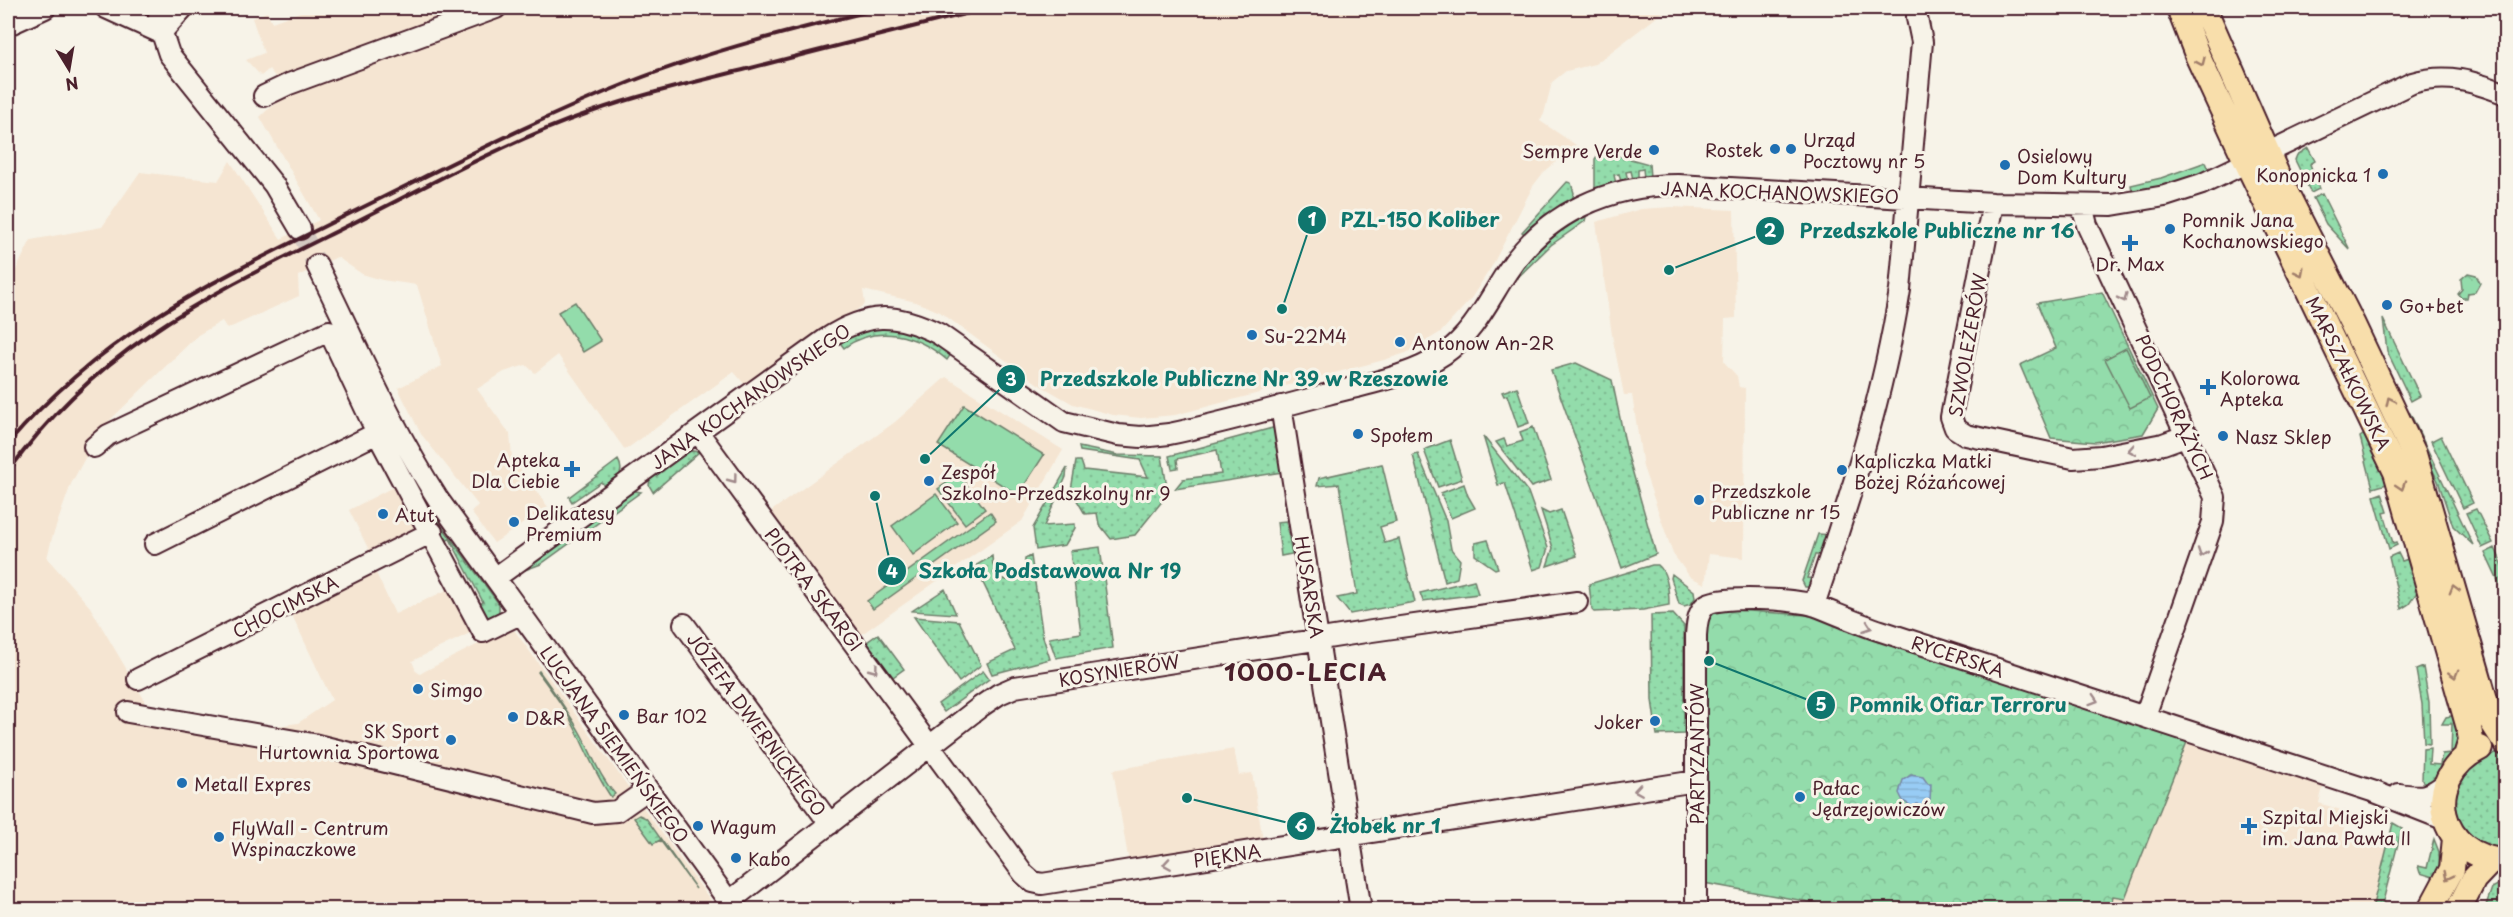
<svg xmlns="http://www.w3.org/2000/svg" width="2513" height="917" font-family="'Playpen Sans',sans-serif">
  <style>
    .built { fill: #f5e5d2 }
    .grass { fill: url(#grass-dots); stroke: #6e7e6b; stroke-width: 1.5 }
    .park { fill: url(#park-crowns); stroke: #6e7e6b; stroke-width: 1.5 }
    .garden { fill: #93dcab; stroke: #6e7e6b; stroke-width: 1.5 }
    .water { fill: url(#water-rules); stroke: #7987a4; stroke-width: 1.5 }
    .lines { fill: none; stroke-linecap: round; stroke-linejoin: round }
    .minor-tunnel { stroke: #d4c9c2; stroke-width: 20; stroke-dasharray: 20 10; stroke-linecap: butt }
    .minor-casing { stroke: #4a1f2b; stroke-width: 24 }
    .major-casing { stroke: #4a1f2b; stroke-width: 28 }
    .minor { stroke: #f7f3e8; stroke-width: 20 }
    .major { stroke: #f8deab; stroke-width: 24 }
    .rail { stroke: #4a1f2b; stroke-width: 4 }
    .oneway { stroke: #a17e6b }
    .oneway2 { stroke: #a0898a }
    .poi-dot { fill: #1f6fb2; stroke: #f7f3e8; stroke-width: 2 }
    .labels { text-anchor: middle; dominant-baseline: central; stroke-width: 6; stroke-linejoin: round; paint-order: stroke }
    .poi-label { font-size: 18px; fill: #4a1f2b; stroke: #f7f3e8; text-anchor: start }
    .street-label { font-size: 18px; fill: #4a1f2b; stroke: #f7f3e8 }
    .district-label { font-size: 24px; font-weight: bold; letter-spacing: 1.5px; fill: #4a1f2b; stroke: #f7f3e8 }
    .leader { fill: none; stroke: #0f766e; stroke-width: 2 }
    .callout-dot { fill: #0f766e; stroke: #f7f3e8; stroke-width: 2 }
    .mark-label { font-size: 18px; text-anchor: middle; font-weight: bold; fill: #fff }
    .callout-label { font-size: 20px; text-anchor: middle; font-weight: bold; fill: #0f766e; stroke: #f7f3e8; stroke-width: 6; stroke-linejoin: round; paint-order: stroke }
  </style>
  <defs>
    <pattern id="grass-dots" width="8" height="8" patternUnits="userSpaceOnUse" patternTransform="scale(1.5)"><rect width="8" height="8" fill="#93dcab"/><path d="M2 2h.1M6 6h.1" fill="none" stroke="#80bc93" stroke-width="1.8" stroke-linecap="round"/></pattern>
    <pattern id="park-crowns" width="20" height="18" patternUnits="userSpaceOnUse" patternTransform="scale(1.5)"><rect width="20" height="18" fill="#93dcab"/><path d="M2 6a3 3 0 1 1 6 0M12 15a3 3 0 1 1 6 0" fill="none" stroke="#80bc93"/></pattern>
    <pattern id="water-rules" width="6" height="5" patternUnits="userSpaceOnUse" patternTransform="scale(1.5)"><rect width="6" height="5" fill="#98ccf5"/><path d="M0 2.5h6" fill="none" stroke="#84afd2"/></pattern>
  </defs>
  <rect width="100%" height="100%" fill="#f7f3e8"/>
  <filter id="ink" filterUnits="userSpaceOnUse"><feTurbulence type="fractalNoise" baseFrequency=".0167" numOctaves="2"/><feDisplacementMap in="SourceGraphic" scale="12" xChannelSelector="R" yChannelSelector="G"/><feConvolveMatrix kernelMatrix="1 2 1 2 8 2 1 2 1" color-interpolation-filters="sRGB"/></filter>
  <g filter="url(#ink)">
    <path class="built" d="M311,8h158l-192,71 -8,-10 -8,7 -15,-16 18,-7 -12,-35 15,-6 5,10z
      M528,8h1151l-8,6 -5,-4 -71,54 -29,7 -14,11 -8,32 -4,7 36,24 -33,28 -10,13 -41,80 -22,34 -29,32 -35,21 -22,7 -209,55 -34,3 -28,-3 -40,-11 -35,-20 -98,-72 -24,-10 -53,-12 2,14 -118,83 -13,-15 -109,78 -67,-95 -23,18 -9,-8 -22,7 -27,17 33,45 2,24 36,49 -54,36 -23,-31 7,-7 -57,-71 -23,-46 44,-22 -25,-81 -35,-5 -20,-6 -25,-17 -39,19 1,20 -72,33 -5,-8 -24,14 -89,86 -18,26 -20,37 -19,54 -5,20 43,49 54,92v6l133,21 21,-3 34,-23 -41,-87 85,-40 19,41 54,-25 21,44 -58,28 4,10 4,3 5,-3 87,-44 205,282 -709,1v-624l23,-46 71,-13 38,-55 78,9 12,-20 51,78 38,-19 -59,-103 6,-6 17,-12 27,-12z
      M1672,207l62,3 2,108 -11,1 -1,43 13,14 2,11 6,1 -1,170 -35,-4 -4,30 -15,-7 -17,-23 -30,-87 -11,-72h-8l-12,-60 -16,-113 45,-13z
      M946,377l117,73 -41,71 -163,115 -89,-124 125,-90z
      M397,485l21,45 -46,26 -23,-46z
      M2187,742l136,45 -4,16 28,9 -5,28 46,8 -16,61 -262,1 3,-14 12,2z
      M1234,749l5,26 13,-2 11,68 -134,22 -16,-93z"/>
    <path class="grass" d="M2308,148l7,13 -5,3 9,25 -8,4 -16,-33 2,-5z
      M1601,151l48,13 1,13 -6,1 -1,-9 -5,1v9h-5l-2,-8 -5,1 2,9 -7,1 -2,-8 -5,1 2,9 -21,6v-31z
      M1567,182l4,1 3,10 -3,10 -44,34 -5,-5z
      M2322,194l28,56 -24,-26 -13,-26z
      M1587,213l-2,8 -34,24 -34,33 -3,-4 29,-34z
      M2383,319l37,77 -9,5 -24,-50z
      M882,324l44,11 25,19 -4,6c-29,-25 -70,-37 -103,-12l-6,-8z
      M1576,363l36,17 15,72 29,102 -34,14 -71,-198z
      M1517,387l12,36 -11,4 -11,-32 -3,1 -2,-4z
      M2408,412l2,1 63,132 -20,-19 -15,-45 -33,-68z
      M1276,427l6,45 -107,17 8,-10 38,-5 -4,-24 -40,9 1,9 -6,1 -3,-13z
      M1533,427l18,53 -20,7 -35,-45 8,-3 3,7 16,-5 -3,-9z
      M2370,430l17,54 -14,4 -13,-51z
      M1483,436l45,56 20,56 -6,19 -9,3 -28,-87 -7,2z
      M2441,436l32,67 -10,5 -32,-67z
      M1450,440l12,39 -24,8 -14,-37z
      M1079,447l39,8 44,1 6,38 -33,41 -24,4 -12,-15 -2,-11 -12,1 -14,-24 5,-29h5l3,9 64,7 -8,-17 -60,-9z
      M693,451l6,1 -46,40 -4,-7 1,-7 35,-26z
      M1418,454l28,67 5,28 9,11 -3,18 -12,4 -32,-127z
      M618,460c8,13 -2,21 -11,29l-6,-7 -29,20 -3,-5z
      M1382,464l14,58 -16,5 5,16 14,-4 16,63 -65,12 -13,-16 20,-4 -18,-110 -22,2 2,-8z
      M1067,468l-1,9 -22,49 31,-2v4l-10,17 -29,5 -3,-22z
      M1464,484l4,12 7,12 -24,10 -10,-25z
      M630,490l11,2 -100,72 -16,6 -3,-1z
      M2382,493l6,19 -4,1 9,30 3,-1 1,3 -8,4 -15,-53z
      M2476,509l17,34 -11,5 -16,-35z
      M1541,510l8,4 12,-4 16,46 -30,10 6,-18z
      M433,514l66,90v10l-12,6 -10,-14 6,-4 -33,-63 -6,2 -15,-24z
      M1286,521l6,33 -11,2 -4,-34z
      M1818,534l14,1 -7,20h-10l-8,23 9,1 -5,8h-6l-3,-6z
      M1488,540l10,28 -3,1 -20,-14v-12z
      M1100,547l13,101 -57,10 -7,-20 32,-5 -11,-82z
      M2495,548l10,22v26l-20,-43z
      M2398,553l4,8 6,-2 12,29 -11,16 -8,5 -12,-52z
      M992,556c1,22 13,32 32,16l1,-13 6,-3 12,81 7,22 -58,15 -5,-11 28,-13 -40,-84z
      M1652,565h6c10,8 11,28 11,40l-26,5 -49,2 -2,-2 -3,-26z
      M1672,574l22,17 1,7 -4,6 -7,2 -5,-2 -8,-26z
      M1474,580l4,14 -55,7 -3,-8z
      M945,589l11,25 -44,-3z
      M1673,614l11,12v108l-27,1 -5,-35 -1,-85z
      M914,617l45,4 22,44 -22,17z
      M878,634l26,35 -11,8 -26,-35z
      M2423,667l6,35 1,42 -6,-1 -2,-39 -6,-34z
      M539,671c15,21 29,40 42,63 11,20 18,42 34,60l-4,3c-18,-26 -28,-55 -43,-82 -9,-15 -20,-29 -30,-43z
      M983,671l6,8 -45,33 -6,-8z
      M2451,716l4,1c2,5 5,10 5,14 3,17 -21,48 -34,58l-4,-9 1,-31 7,-1 -1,16 11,1 2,-11 9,-1 1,-29h-10l4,-7z
      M2496,753l9,1v96l-3,1c-8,-3 -24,-5 -31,-11 -4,-3 -7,-12 -10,-16 -19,-32 3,-62 35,-71z
      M639,815l7,3 50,71 -36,-49 -7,4 -19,-26z
      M2393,823l9,5 -21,81h-9z
      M2434,839l5,13 1,21 -7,4 -13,-4 -2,-7 9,2z
      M2505,881v28h-17l-3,-1 7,-20z"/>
    <path class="park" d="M2468,273l8,2 4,8 -5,9 -7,1 -1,5h-6l-3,-4 4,-5 -1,-10z
      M2102,292l56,117 -15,25 -48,8 -44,-4 -31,-73 36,-17 -19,-45z
      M1722,609l84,6 20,4 126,46 235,77 -62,156 -12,-2 -3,14h-256l-150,-27v-252c3,-12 6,-18 18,-22z"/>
    <path class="garden" d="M2206,162l4,11 -15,6 -62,15 -2,-9 30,-7z
      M575,302l26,39 -18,11 -25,-40z
      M2126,348l24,50 -20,10 -25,-49z
      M964,405l80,50 -26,40 -80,-50z
      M959,474l26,35 -20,15 -27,-35z
      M936,494l21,28 -44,33 -21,-29z
      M990,512l6,9 -123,88 -6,-8z"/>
    <path class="water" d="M1911,775l12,2 5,7h3l-1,15 -10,8 -3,-3 -4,3 -10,-6 -4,-8 4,-13z"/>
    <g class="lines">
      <path class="minor-tunnel" d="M300,229l17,36"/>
      <defs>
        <path id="minor" d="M106,8l55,25
          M165,8l-6,8v8l10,30 105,131 26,44
          M8,25l37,-17
          M161,33l22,-25
          M264,96l25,-12 207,-76
          M1993,203l-42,214 4,11 11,7 107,23 28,-2 62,-12 25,-9
          M2082,206l5,19 128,272 -2,25 -68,194
          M317,265c39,78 73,160 121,234l297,411
          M1281,406l80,504
          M698,432l326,442 9,8 9,2 654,-103
          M94,447l14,-12 221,-104 48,102 106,199 37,-18
          M155,544l222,-111
          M495,578l331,-239c41,-27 69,-27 113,-5l125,88 54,13 23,2 28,-3c53,-11 106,-26 159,-40 38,-10 82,-17 116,-40 29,-20 44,-53 63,-82 38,-59 102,-87 171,-87l315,18 119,2 53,-9 37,-12 210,-101c35,-10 61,-2 94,11
          M1814,605c35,-104 69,-206 86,-315l22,-248 -5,-24v-10
          M684,624l146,200
          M138,679l294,-147
          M128,712l185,32 280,69 24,-2 30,-21
          M2399,794c22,3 29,4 47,-11
          M730,901l250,-194 19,-13 16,-7 357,-56 205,-29
          M1696,910v-275c1,-10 1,-22 10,-30 12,-10 94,-6 110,1 21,8 43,18 65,25l494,161 71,28"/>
        <path id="major" d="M2179,8l19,49 49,106 149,309 73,256 2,12 -5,16
          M2204,8l75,171 73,144 62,131 77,266 15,23
          M2480,748c-61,30 -42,111 26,113
          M2430,910l22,-41 3,-31
          M2458,910l16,-31 18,-19"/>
      </defs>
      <use href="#minor" class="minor-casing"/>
      <use href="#major" class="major-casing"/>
      <use href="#minor" class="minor"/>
      <use href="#major" class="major"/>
      <path class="rail" d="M8,444c98,-115 210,-165 343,-231 92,-45 183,-93 279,-131 82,-32 167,-53 252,-74
        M8,472c85,-119 190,-172 317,-235 88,-43 174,-93 266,-125 51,-18 104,-30 156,-43 80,-21 161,-41 242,-61"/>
    </g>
    <defs><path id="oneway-chevron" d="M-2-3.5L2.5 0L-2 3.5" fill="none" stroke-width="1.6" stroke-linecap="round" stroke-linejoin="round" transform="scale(1.5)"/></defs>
    <g class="oneway">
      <use href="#oneway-chevron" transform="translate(2201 62) rotate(66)"/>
      <use href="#oneway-chevron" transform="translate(2300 272) rotate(63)"/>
      <use href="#oneway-chevron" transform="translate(2390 401) rotate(-116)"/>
      <use href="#oneway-chevron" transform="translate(2401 486) rotate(72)"/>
      <use href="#oneway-chevron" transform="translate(2454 589) rotate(-106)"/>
      <use href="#oneway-chevron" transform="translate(2454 674) rotate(74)"/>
      <use href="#oneway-chevron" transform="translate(2448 876) rotate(116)"/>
    </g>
    <g class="oneway2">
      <use href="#oneway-chevron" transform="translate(2123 298) rotate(64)"/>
      <use href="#oneway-chevron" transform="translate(2132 450) rotate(170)"/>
      <use href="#oneway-chevron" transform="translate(733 479) rotate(53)"/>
      <use href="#oneway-chevron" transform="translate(2202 553) rotate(109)"/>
      <use href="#oneway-chevron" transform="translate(1868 627) rotate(19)"/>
      <use href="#oneway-chevron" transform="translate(874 669) rotate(53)"/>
      <use href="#oneway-chevron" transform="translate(2094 700) rotate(18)"/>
      <use href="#oneway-chevron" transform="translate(1638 790) rotate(171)"/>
      <use href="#oneway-chevron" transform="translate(1167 864) rotate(171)"/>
    </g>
  </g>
  <g class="poi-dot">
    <circle cx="1775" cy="149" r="6"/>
    <circle cx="1791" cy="149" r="6"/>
    <circle cx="1654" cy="150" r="6"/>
    <circle cx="2005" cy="165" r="6"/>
    <circle cx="2383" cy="174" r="6"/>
    <circle cx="2170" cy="229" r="6"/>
    <path d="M2127 234h6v6h6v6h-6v6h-6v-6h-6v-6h6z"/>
    <circle cx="2387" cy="305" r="6"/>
    <circle cx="1252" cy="335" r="6"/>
    <circle cx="1400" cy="342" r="6"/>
    <path d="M2205 378h6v6h6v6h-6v6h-6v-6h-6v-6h6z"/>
    <circle cx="1358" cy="434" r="6"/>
    <circle cx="2223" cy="436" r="6"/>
    <path d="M569 460h6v6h6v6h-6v6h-6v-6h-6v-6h6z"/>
    <circle cx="1842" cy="470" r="6"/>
    <circle cx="929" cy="481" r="6"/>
    <circle cx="1699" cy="500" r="6"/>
    <circle cx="383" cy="514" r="6"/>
    <circle cx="514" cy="522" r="6"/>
    <circle cx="418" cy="689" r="6"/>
    <circle cx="624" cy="715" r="6"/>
    <circle cx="513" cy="717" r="6"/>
    <circle cx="1655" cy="721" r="6"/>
    <circle cx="451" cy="740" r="6"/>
    <circle cx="182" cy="783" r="6"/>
    <circle cx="1800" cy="797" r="6"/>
    <circle cx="698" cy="826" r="6"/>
    <path d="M2246 817h6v6h6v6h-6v6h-6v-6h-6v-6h6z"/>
    <circle cx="219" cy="837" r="6"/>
    <circle cx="736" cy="858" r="6"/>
  </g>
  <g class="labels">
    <g class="poi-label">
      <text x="1803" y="139">Urząd<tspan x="1803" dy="21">Pocztowy nr 5</tspan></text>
      <text x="1763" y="149" text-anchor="end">Rostek</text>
      <text x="1642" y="150" text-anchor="end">Sempre Verde</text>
      <text x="2017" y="155">Osielowy<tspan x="2017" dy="21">Dom Kultury</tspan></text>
      <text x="2371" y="174" text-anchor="end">Konopnicka 1</text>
      <text x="2182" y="219">Pomnik Jana<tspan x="2182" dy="21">Kochanowskiego</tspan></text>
      <text x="2130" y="263" text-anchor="middle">Dr. Max</text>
      <text x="2399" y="305">Go+bet</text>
      <text x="1264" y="335">Su-22M4</text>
      <text x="1412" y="342">Antonow An-2R</text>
      <text x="2220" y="377">Kolorowa<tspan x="2220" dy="21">Apteka</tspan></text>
      <text x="1370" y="434">Społem</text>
      <text x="2235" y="436">Nasz Sklep</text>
      <text x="560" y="459" text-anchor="end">Apteka<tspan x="560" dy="21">Dla Ciebie</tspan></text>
      <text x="1854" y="460">Kapliczka Matki<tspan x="1854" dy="21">Bożej Różańcowej</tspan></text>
      <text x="941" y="471">Zespół<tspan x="941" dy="21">Szkolno-Przedszkolny nr 9</tspan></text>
      <text x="1711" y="490">Przedszkole<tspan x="1711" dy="21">Publiczne nr 15</tspan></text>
      <text x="526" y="512">Delikatesy<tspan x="526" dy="21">Premium</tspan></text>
      <text x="395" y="514">Atut</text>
      <text x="430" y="689">Simgo</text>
      <text x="636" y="715">Bar 102</text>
      <text x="525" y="717">D&amp;R</text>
      <text x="1643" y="721" text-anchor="end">Joker</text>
      <text x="439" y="730" text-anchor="end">SK Sport<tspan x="439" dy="21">Hurtownia Sportowa</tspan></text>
      <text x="194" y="783">Metall Expres</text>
      <text x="1812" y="787">Pałac<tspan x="1812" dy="21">Jędrzejowiczów</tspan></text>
      <text x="2262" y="816">Szpital Miejski<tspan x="2262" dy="21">im. Jana Pawła II</tspan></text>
      <text x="710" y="826">Wagum</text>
      <text x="231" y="827">FlyWall - Centrum<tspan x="231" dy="21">Wspinaczkowe</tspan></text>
      <text x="748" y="858">Kabo</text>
    </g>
    <g class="street-label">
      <text transform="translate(1780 192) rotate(2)">JANA KOCHANOWSKIEGO</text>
      <text transform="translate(1967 345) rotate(-80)">SZWOLEŻERÓW</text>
      <text transform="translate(2349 373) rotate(64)">MARSZAŁKOWSKA</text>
      <text transform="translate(750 396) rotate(-35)">JANA KOCHANOWSKIEGO</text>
      <text transform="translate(2175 407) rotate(65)">PODCHORĄŻYCH</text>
      <text transform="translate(1310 587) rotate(81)">HUSARSKA</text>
      <text transform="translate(814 589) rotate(53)">PIOTRA SKARGI</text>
      <text transform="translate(285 606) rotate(-27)">CHOCIMSKA</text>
      <text transform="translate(1958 656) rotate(18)">RYCERSKA</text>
      <text transform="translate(1119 670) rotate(-9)">KOSYNIERÓW</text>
      <text transform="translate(757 724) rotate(54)">JÓZEFA DWERNICKIEGO</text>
      <text transform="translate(615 744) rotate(54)">LUCJANA SIEMIEŃSKIEGO</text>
      <text transform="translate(1696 754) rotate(-90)">PARTYZANTÓW</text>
      <text transform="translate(1227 855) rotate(-9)">PIĘKNA</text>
    </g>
    <g class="district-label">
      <text x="1306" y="671">1000-LECIA</text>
    </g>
  </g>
  <path class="leader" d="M1282 309L1312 220M1669 270L1770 231M925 459L1011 379M875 496L892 571M1709 661L1821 705M1187 798L1301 826"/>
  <g class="callout-dot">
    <circle cx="1282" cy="309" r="6"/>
    <circle cx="1669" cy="270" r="6"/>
    <circle cx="925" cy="459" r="6"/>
    <circle cx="875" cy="496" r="6"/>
    <circle cx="1709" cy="661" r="6"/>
    <circle cx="1187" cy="798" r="6"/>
    <circle cx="1312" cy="220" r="15"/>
    <circle cx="1770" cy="231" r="15"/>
    <circle cx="1011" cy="379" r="15"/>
    <circle cx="892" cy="571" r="15"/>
    <circle cx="1821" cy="705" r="15"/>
    <circle cx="1301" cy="826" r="15"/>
  </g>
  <g class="mark-label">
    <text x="1312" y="226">1</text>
    <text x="1770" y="237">2</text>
    <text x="1011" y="386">3</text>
    <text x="892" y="578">4</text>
    <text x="1821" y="711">5</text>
    <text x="1301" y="832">6</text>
  </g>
  <g class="callout-label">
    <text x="1420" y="227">PZL-150 Koliber</text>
    <text x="1937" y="238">Przedszkole Publiczne nr 16</text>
    <text x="1244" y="386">Przedszkole Publiczne Nr 39 w Rzeszowie</text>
    <text x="1050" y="578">Szkoła Podstawowa Nr 19</text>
    <text x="1958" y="712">Pomnik Ofiar Terroru</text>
    <text x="1385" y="833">Żłobek nr 1</text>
  </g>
  <rect width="2513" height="917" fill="none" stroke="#f7f3e8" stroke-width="30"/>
  <rect x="15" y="15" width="2483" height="887" fill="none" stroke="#4a1f2b" stroke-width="2" filter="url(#ink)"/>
  <g transform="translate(69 69) rotate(169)" stroke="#f7f3e8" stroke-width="4.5" paint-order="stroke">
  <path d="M0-4.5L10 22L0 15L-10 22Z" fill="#4a1f2b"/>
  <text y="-9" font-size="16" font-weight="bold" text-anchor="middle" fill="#4a1f2b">N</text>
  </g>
</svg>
